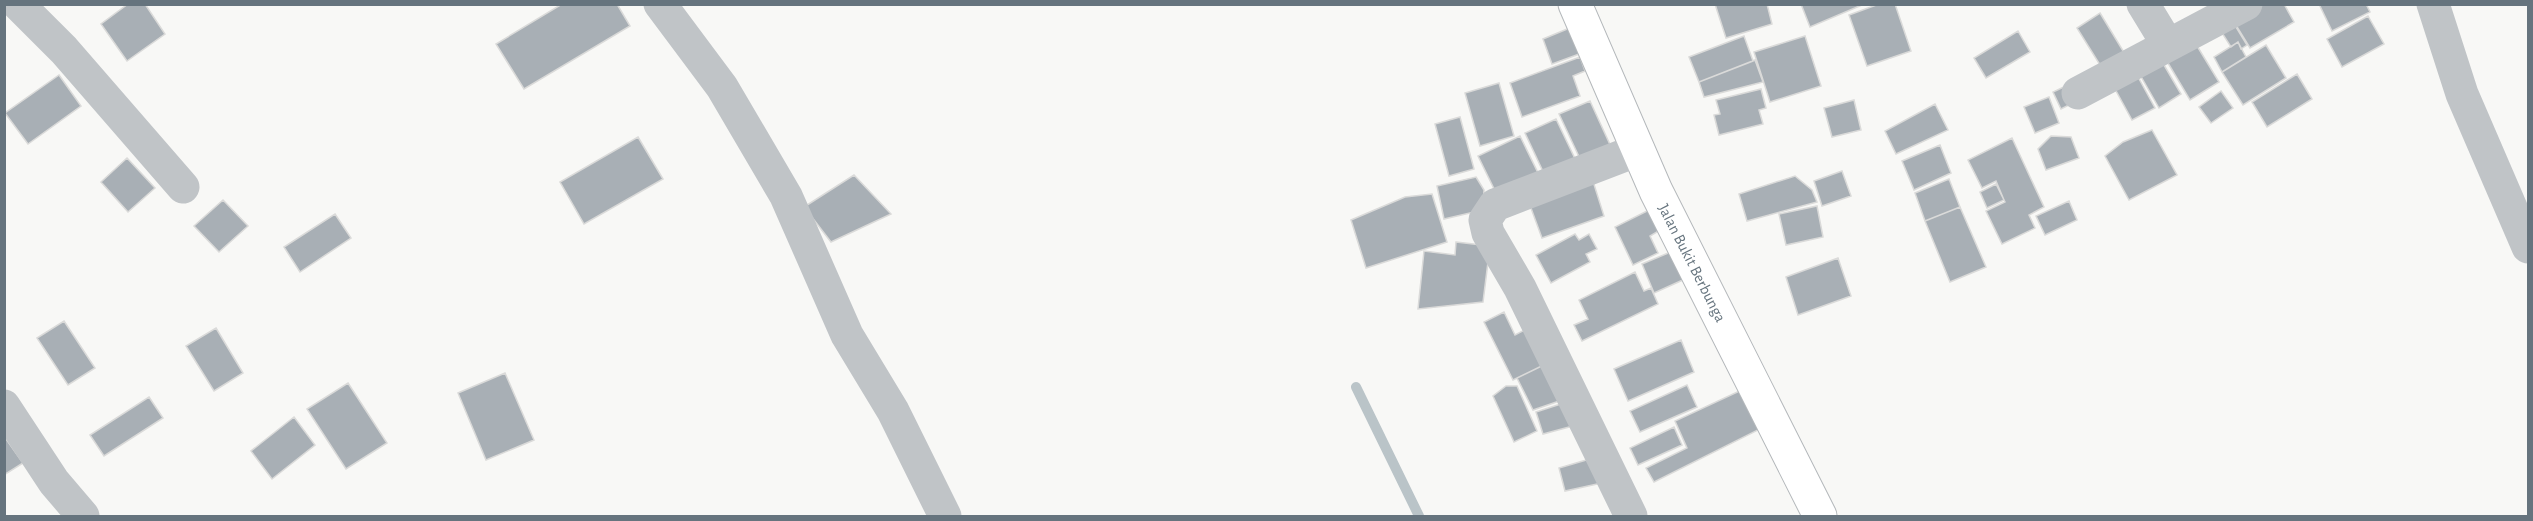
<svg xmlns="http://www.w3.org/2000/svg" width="2533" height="521" font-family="'Alegreya Sans',sans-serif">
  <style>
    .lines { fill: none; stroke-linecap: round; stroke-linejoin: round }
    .stream { stroke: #bac4c8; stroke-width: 10 }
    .building { fill: #a8afb5; stroke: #dadad9; stroke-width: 1.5 }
    .major-casing { stroke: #b4b8bb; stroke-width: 35 }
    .minor { stroke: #c0c4c7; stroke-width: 33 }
    .major { stroke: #fff; stroke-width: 33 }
    .labels { text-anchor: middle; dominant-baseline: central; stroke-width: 6; stroke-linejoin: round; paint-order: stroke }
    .street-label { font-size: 16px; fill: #66747e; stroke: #fff }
  </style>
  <rect width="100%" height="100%" fill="#f8f8f6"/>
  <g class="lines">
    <path class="stream" d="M1356,387l63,129"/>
  </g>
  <path class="building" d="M128,4h17l20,30 -38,27 -26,-37z
    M562,4h55l13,22 -106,63 -28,-45z
    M1715,4h52l5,20 -46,14z
    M1801,4h60l1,1 -52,22z
    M1879,4h16l16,47 -44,15 -18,-51z
    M2249,4h35l10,18 -44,26 -21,-34z
    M2319,4h47l4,8 -38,19z
    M2100,13l28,46 -23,14 -28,-45z
    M2368,16l16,28 -42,23 -15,-28z
    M2230,17l17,28 -6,4 -3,-7 -7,5 -14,-22z
    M1572,27l10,26 -30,11 -9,-25z
    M2018,31l12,21 -44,26 -12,-20z
    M1744,36l9,25 -54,21 -10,-25z
    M1805,36l16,50 -51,16 -16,-50z
    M2191,36l28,46 -29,18 -28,-47z
    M2238,42l8,15 -24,15 -8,-15z
    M2266,45l20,33 -43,27 -21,-33z
    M2157,53l24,41 -22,14 -24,-42z
    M1580,57l5,14 -12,5 7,20 -58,21 -12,-34z
    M1755,60l8,22 -59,15 -5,-15z
    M2132,66l23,42 -23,12 -23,-42z
    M2297,74l15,25 -45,28 -15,-25z
    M59,75l22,31 -53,38 -23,-31z
    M1499,83l15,53 -34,10 -15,-53z
    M2070,84l7,17 -16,8 -8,-17z
    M1761,89l5,19 -7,2 4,14 -44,11 -5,-20 6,-1 -4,-14z
    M2221,91l12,17 -22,15 -12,-16z
    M2049,97l10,26 -24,10 -11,-26z
    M1854,100l7,30 -29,7 -8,-29z
    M1590,101l22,48 -30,14 -23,-49z
    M1935,104l13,26 -52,24 -11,-23z
    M1460,117l14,52 -25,7 -14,-52z
    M1556,119l22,46 -31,15 -22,-47z
    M2152,130l25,45 -48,25 -24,-44 18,-14z
    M1520,136l22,45 -42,20 -22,-45z
    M2051,136l20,1 8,21 -33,12 -8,-21z
    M638,137l25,42 -79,45 -24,-42z
    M2012,138l32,69 -15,8 6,13 -33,16 -16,-33 19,-9 -1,-2 -8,-19 -14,7 -14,-28z
    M1940,145l11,28 -37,17 -12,-29z
    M127,158l28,30 -27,24 -27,-30z
    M1842,171l9,25 -29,10 -8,-25z
    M854,175l37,39 -60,28 -27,-35z
    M1795,176l17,14 5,12 -70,19 -8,-27z
    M1476,177l8,13 -1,20 -39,9 -7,-33z
    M1592,178l12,38 -62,22 -14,-38z
    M1949,179l11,28 -35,14 -10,-28z
    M1996,184l8,16 -17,8 -7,-16z
    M1432,194l15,48 -81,26 -15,-48 54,-23z
    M223,200l25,26 -29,26 -25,-26z
    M2069,201l8,19 -32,15 -9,-19z
    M1817,206l6,31 -37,8 -7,-31z
    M1960,207l26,60 -36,15 -25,-61z
    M1651,209l11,20 -12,7 8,17 -25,12 -18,-38z
    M335,214l16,24 -51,34 -16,-25z
    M1575,234l4,6 10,-6 8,15 -11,5 4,8 -39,21 -15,-28z
    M1456,242l34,4 -7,56 -65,7 6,-58 31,4z
    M1673,251l12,28 -31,14 -12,-29z
    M1838,258l13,38 -53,19 -12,-38z
    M1635,272l9,19 7,-3 7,16 -76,37 -8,-16 14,-6 -9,-19z
    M1504,312l11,23 21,-11 18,36 -41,20 -29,-58z
    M64,321l31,47 -27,17 -31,-47z
    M216,328l27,45 -29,18 -28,-45z
    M1681,340l13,32 -66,29 -14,-32z
    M1554,360l17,37 -38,13 -16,-32z
    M505,373l29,67 -48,20 -28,-67z
    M348,383l39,60 -41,26 -39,-60z
    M1687,385l10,22 -57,25 -10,-21z
    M1506,386h11l20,45 -23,11 -21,-46z
    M1748,387l18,39 -112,56 -8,-14 41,-20 -12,-27z
    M149,397l14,21 -59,38 -14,-21z
    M1573,400l11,23 -41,11 -7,-22z
    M294,417l21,28 -43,34 -21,-28z
    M1674,427l8,18 -44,20 -8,-17z
    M4,436l19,27 -19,12z
    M1600,456l11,25 -46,10 -6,-23z"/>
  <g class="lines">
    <defs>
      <path id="major" d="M1575,4l81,187 164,325"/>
    </defs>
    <use href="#major" class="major-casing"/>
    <path class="minor" d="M18,4l46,46 119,137
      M660,4l62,83 64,109 61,139 46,76 52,105
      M2143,4l25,41
      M2433,4l29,90 66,153
      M2078,93l168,-89
      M4,406l50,76 29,34
      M1631,516l-111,-228 -32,-55 -3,-13 10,-15 143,-55"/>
    <use href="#major" class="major"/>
  </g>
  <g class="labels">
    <g class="street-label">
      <text transform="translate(1692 263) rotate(63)">Jalan Bukit Berbunga</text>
    </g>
  </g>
  <rect width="2533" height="521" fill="none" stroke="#66747e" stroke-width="12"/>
</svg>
